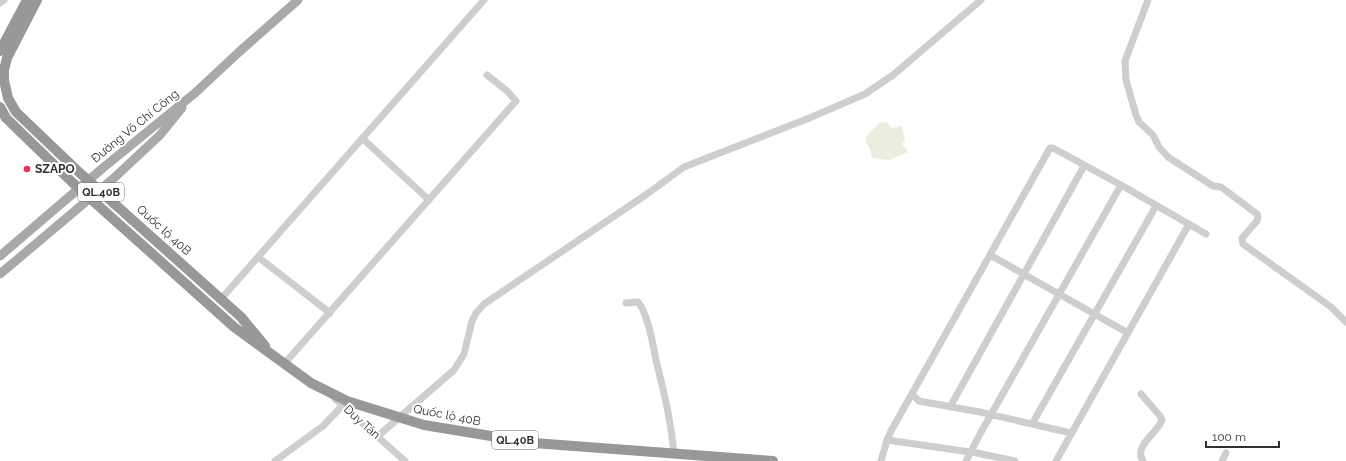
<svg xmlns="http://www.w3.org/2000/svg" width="1346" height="461" font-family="Raleway,sans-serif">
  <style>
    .green { fill: #e9eedf }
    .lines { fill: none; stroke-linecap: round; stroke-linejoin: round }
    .minor { stroke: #cecece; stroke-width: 7 }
    .major { stroke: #a9a9a9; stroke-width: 9 }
    .highway { stroke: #989898; stroke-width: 10 }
    .poi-dot { fill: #ee2d59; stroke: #fff; stroke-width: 1.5 }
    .labels { text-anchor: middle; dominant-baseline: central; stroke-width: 4; stroke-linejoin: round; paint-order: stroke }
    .shield { fill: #fff; stroke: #6f6f6f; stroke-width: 1 }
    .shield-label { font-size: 11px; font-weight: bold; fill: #313131 }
    .street-label { font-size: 12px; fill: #313131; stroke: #fff }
    .poi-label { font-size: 12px; font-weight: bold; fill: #313131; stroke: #fff; text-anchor: start }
  </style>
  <rect width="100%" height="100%" fill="#fff"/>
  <path class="green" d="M887,122l4,6 11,-2 3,14 -3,4 6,8 -18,8 -18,-2 -3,-12 -3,-2v-7l13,-14z"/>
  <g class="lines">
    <path class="minor" d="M1148,0l-23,61 1,19 10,35 3,7 14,13 6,12 9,10 45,29 8,1 36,27 1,3 -1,4 -15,17 1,6 88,63 15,15
      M0,3l4,-3
      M362,138l67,62
      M990,255l138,78
      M258,257l72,56
      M221,299l263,-299
      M626,303l12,-1c10,11 15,43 18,58 8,33 15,60 18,94
      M284,364l232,-263 -9,-10 -20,-16
      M912,394l7,7 61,11 91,21
      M1141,394l19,22 2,4c-5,14 -29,26 -19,41
      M335,399l70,62
      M950,407l134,-241
      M1032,424l124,-218
      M378,436l76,-66 10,-16 8,-33 4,-8 8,-9 163,-110 37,-27 123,-48 58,-25 28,-19 88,-75
      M887,440l90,13 38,8
      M275,461l48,-35 20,-21
      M881,461l6,-21 4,-9 159,-283h3l68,37 85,49
      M966,461l14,-27 141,-249
      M1056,461l133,-237
      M1222,461l4,-8"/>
    <path class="major" d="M0,256l104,-89 91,-74 44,-41 59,-52
      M0,274l114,-96 46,-43 22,-27"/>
    <path class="highway" d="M37,0l-30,58 -3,12v10l4,18 8,14 65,62 160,143 24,29
      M0,51l27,-51
      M0,107l6,11 67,65 161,144 77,56 36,18 77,24 110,18 239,18"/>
  </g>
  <circle class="poi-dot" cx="27" cy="169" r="4"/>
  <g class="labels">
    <g class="shield">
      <rect x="78" y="183" width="46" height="18" rx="3"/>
      <rect x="492" y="431" width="46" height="18" rx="3"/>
    </g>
    <g class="shield-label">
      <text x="101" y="192">QL.40B</text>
      <text x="515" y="440">QL.40B</text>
    </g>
    <g class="street-label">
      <text transform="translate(135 126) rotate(-39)">Đường Võ Chí Công</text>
      <text transform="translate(164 230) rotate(42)">Quốc lộ 40B</text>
      <text transform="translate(447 415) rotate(11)">Quốc lộ 40B</text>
      <text transform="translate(362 422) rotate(42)">Duy Tân</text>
    </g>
    <g class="poi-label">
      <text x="35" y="169">SZAPO</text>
    </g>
  </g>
  <path d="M1206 441v6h73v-6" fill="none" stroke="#313131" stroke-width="2"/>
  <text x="1212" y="441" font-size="12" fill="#313131" stroke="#ffffff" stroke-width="3" paint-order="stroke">100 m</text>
</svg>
